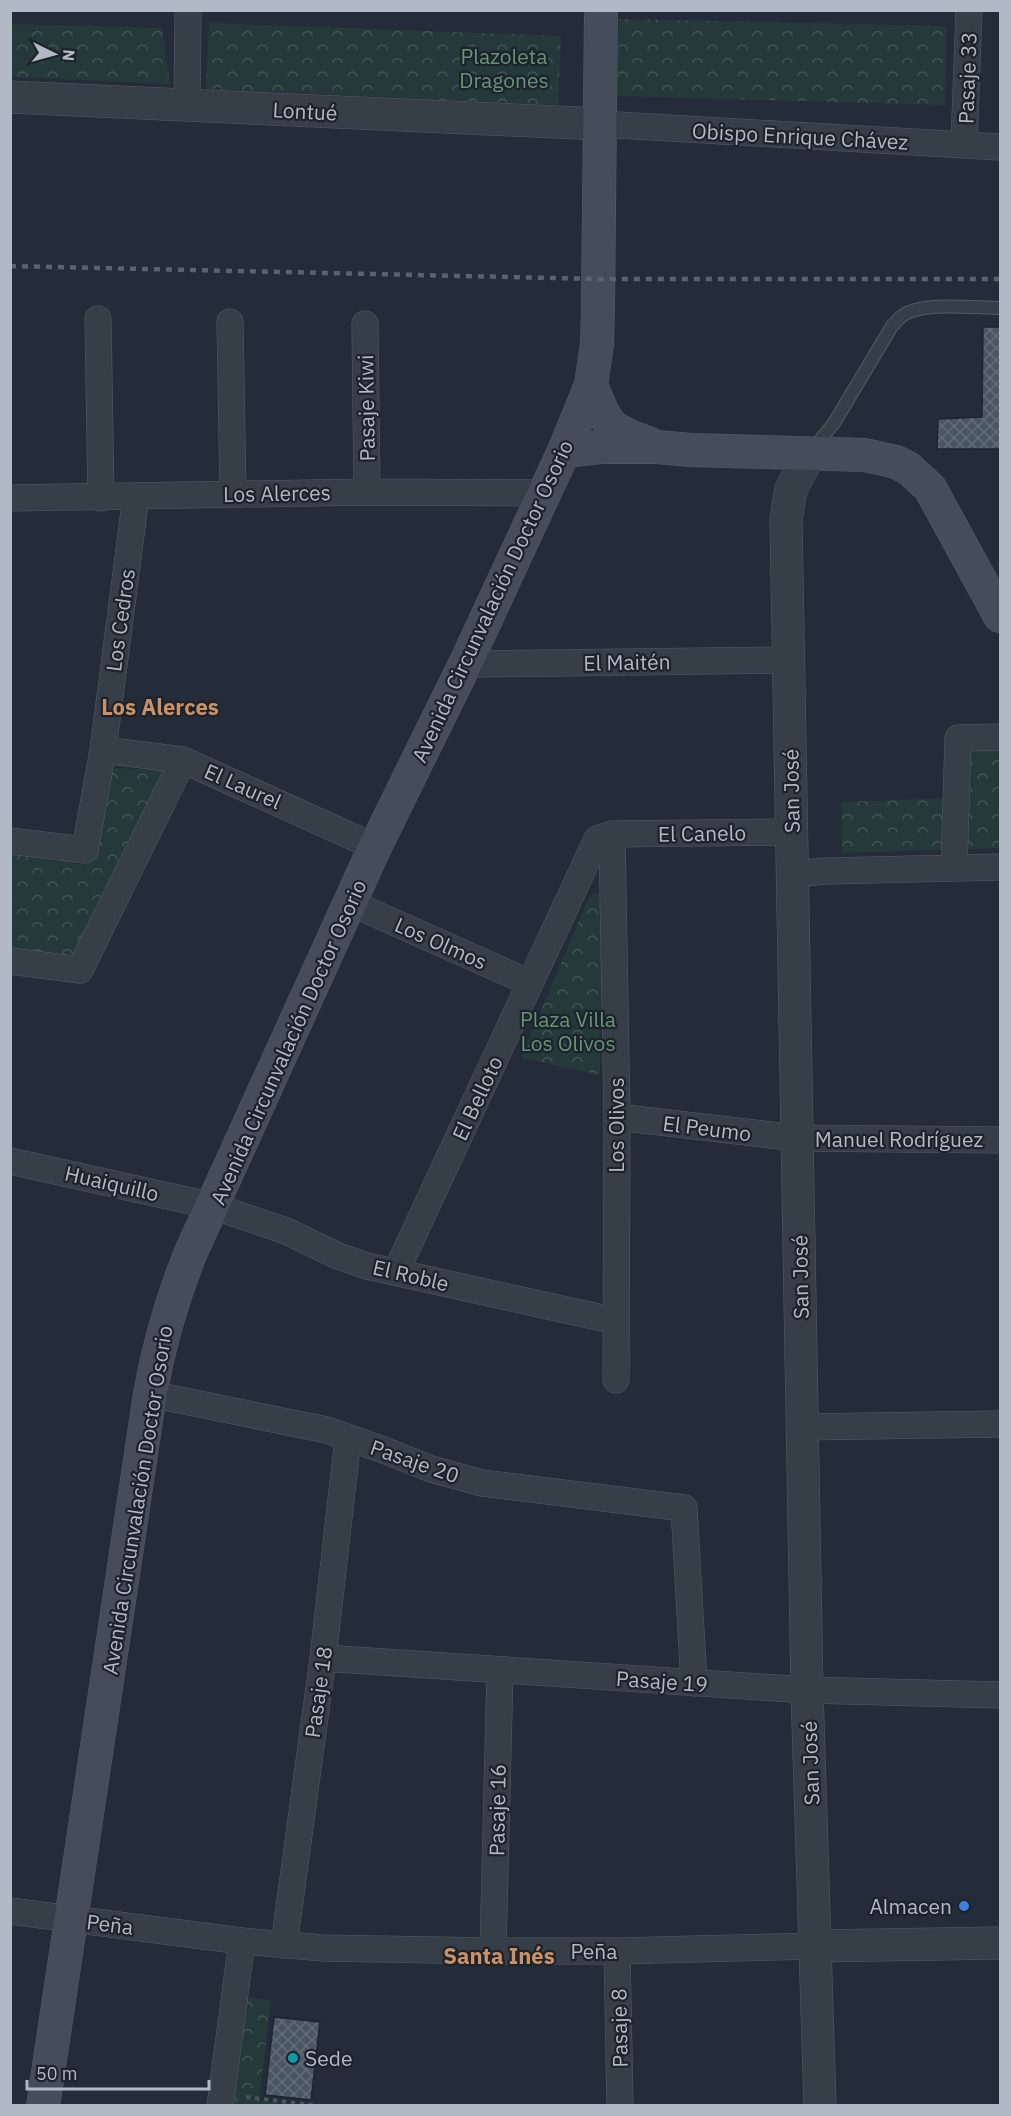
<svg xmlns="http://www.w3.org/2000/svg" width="1011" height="2116" font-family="'IBM Plex Sans',sans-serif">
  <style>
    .park { fill: url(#park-crowns) }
    .building { fill: url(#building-cross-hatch); stroke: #1e252f; stroke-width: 1.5 }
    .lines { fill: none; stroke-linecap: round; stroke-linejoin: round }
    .service-casing { stroke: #545c66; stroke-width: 14 }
    .minor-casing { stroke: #545c66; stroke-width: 27 }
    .tertiary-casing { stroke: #545c66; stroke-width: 33 }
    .secondary-casing { stroke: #545c66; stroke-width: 34 }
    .path { stroke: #445658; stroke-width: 4; stroke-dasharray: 4.5 4.5; stroke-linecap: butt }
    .service { stroke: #363e48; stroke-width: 12 }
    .minor { stroke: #363e48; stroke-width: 26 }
    .tertiary { stroke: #363e48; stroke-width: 32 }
    .secondary { stroke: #454d5b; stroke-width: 33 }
    .rail { stroke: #59626f; stroke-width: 4.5; stroke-dasharray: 6 6; stroke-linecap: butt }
    .shop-dot { fill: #3f7fe0; stroke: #1c232d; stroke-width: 2 }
    .culture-dot { fill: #0f9aa8; stroke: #1c232d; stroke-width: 2 }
    .labels { text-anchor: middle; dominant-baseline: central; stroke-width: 4.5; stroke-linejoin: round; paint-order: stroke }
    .park-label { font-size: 21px; fill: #6a9373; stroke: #1c232d }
    .street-label { font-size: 21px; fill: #b1b9c4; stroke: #1c232d }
    .poi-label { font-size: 21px; fill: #b1b9c4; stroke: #1c232d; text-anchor: end }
    .neighbourhood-label { font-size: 22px; font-weight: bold; fill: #cb9065; stroke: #1c232d }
  </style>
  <defs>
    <pattern id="park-crowns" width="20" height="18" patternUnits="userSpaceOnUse" patternTransform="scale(1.5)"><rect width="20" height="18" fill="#26393a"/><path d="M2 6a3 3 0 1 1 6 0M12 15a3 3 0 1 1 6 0" fill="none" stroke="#435455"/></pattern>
    <pattern id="building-cross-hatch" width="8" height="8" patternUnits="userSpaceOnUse" patternTransform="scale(1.5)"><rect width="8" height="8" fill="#4b5663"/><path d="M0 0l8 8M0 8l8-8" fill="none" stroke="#636c78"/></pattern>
  </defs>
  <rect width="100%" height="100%" fill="#232c38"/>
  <path class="park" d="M619,19l328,7 -2,79 -328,-9z
    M209,23l352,13 -3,69 -352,-16z
    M11,24l151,4 8,56 -159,-7z
    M1000,746v102l-158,5 -1,-51 114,-4 1,-51z
    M112,768l55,2 -90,189 -66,-10v-94l75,10z
    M602,893l-2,182 -79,-17 69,-163z
    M243,1997l28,3 -12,101 30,4 -59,1z"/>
  <path class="building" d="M983,327h17v122h-63l1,-30 44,-2z
    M274,2017l46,5 -9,78 -46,-5z"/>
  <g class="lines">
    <defs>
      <path id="service" d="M814,448l20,-25 58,-97c3,-3 6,-7 10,-10 20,-15 73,-8 98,-8"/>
      <path id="minor" d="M187,105l1,-95
        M600,124l400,23
        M964,145l5,-135
        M98,319l3,179
        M230,322l3,172
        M365,324l2,168
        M10,498l357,-6 177,1
        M467,660l12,4 310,-4
        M103,750l80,10 192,87
        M612,834l5,283 -1,263
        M10,841l75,9 18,-100 33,-254
        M954,868l4,-130 42,-1
        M793,874l34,-3 173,-4
        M351,903l179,80
        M10,961l70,9 103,-210
        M617,1117l180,21 203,2
        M10,1161l203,45 73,25 52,25 29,10 249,55
        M396,1272l201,-433 15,-5 180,-2
        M150,1394l177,36 54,19 50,20 51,14 202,25 10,175
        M803,1427l197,-3
        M323,1658l484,32 193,5
        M10,1911l232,30 81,7 170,3h124l199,-5
        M284,1945l39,-287 25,-220
        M493,1951l7,-281
        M617,1951l3,155
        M220,2106l22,-165"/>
      <path id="tertiary" d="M10,97l590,27
        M810,454l-19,35 -5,31 21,1170 13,416
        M816,1946l184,-3"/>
      <path id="secondary" d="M591,385c18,42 15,43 59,59
        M564,451l37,-4h56l34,3 174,5 31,7 12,6 22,20 70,128
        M43,2106l107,-712c9,-50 22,-95 41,-142l184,-405 92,-187 97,-209 27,-66 6,-41 1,-36 3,-298"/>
    </defs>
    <use href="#service" class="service-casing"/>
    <use href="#minor" class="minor-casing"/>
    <use href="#tertiary" class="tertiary-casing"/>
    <use href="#secondary" class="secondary-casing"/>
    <path class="path" d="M246,2097l74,9"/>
    <use href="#service" class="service"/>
    <use href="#minor" class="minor"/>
    <use href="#tertiary" class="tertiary"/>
    <use href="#secondary" class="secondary"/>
    <path class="rail" d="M10,266l589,13h401"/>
  </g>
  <circle class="shop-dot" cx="964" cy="1906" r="6"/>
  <circle class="culture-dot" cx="293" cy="2058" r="6"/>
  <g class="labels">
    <g class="park-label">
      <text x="504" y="56">Plazoleta<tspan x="504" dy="24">Dragones</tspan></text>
      <text x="568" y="1019">Plaza Villa<tspan x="568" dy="24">Los Olivos</tspan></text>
    </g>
    <g class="street-label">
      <text transform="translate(967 78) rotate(-88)">Pasaje 33</text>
      <text transform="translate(305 111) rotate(3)">Lontué</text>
      <text transform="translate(800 136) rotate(3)">Obispo Enrique Chávez</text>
      <text transform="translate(366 408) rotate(-91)">Pasaje Kiwi</text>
      <text transform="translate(277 493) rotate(-1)">Los Alerces</text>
      <text transform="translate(492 601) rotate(-65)">Avenida Circunvalación Doctor Osorio</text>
      <text transform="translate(120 620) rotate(-82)">Los Cedros</text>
      <text transform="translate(627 662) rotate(-1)">El Maitén</text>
      <text transform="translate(243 786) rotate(24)">El Laurel</text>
      <text transform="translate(791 791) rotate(-91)">San José</text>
      <text transform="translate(702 833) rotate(-1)">El Canelo</text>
      <text transform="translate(441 943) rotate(24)">Los Olmos</text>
      <text transform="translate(288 1042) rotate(-66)">Avenida Circunvalación Doctor Osorio</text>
      <text transform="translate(477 1098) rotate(-65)">El Belloto</text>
      <text transform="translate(616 1125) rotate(-90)">Los Olivos</text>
      <text transform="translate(707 1128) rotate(7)">El Peumo</text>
      <text x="899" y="1139">Manuel Rodríguez</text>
      <text transform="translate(112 1183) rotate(13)">Huaiquillo</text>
      <text transform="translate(411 1275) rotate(13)">El Roble</text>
      <text transform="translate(800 1277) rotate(-91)">San José</text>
      <text transform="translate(415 1461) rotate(19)">Pasaje 20</text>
      <text transform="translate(137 1500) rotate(-81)">Avenida Circunvalación Doctor Osorio</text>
      <text transform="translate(662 1681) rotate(4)">Pasaje 19</text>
      <text transform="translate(318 1692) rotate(-82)">Pasaje 18</text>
      <text transform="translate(810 1763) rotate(-92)">San José</text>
      <text transform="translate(497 1810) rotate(-89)">Pasaje 16</text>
      <text transform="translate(110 1924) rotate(7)">Peña</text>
      <text x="594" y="1951">Peña</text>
      <text transform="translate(619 2028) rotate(-91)">Pasaje 8</text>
    </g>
    <g class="poi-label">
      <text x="952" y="1906">Almacen</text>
      <text x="305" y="2058" text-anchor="start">Sede</text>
    </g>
    <g class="neighbourhood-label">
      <text x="160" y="706">Los Alerces</text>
      <text x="499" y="1955">Santa Inés</text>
    </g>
  </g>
  <rect width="1011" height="2116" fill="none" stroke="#b1b9c4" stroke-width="24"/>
  <g transform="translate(54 54) rotate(95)" stroke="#1c232d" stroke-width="4.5" paint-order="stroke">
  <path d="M0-4.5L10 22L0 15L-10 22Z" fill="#b1b9c4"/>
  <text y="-9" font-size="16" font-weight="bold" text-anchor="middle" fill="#b1b9c4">N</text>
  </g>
  <path d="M27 2080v9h182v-9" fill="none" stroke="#b1b9c4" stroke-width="3"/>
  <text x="36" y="2080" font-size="18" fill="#b1b9c4" stroke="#1c232d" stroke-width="4.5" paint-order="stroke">50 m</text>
</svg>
